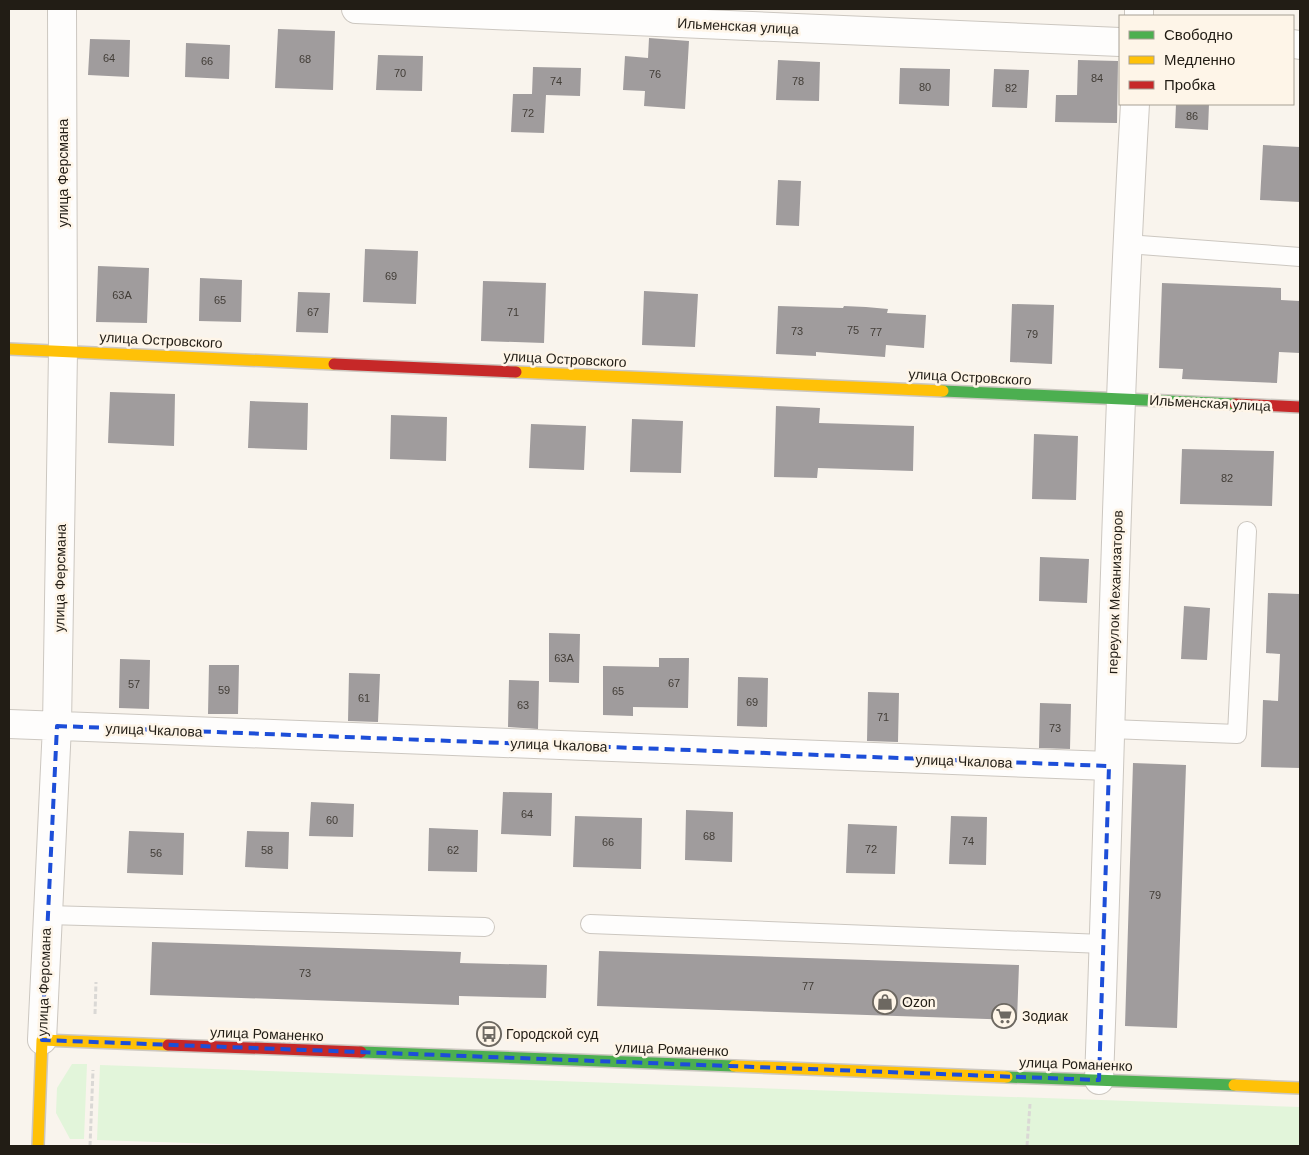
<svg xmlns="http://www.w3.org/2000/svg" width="1309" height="1155" font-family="Arial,sans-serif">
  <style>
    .green { fill: #e2f5da }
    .building { fill: #a09c9d }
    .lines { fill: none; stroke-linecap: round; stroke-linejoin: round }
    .lane-casing { stroke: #ccc7c0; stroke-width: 20 }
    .street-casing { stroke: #ccc7c0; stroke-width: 30 }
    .fast-casing { stroke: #ccc7c0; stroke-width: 14 }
    .slow-casing { stroke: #ccc7c0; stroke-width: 14 }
    .jam-casing { stroke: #ccc7c0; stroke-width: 14 }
    .path { stroke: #dad8d5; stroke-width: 3; stroke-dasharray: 5 2.5; stroke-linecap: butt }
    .lane { stroke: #fefdfc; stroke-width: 18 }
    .street { stroke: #fefdfc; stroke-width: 28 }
    .fast { stroke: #4caf50; stroke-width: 11 }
    .slow { stroke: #ffc107; stroke-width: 11 }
    .jam { stroke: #c62828; stroke-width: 11 }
    .marked { fill: none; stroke: #1d4ed8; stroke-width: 4; stroke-dasharray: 10 6; stroke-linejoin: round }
    .labels { text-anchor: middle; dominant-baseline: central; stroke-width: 5; stroke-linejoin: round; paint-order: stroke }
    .number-label { font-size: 11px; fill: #423d37 }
    .street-label { font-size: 14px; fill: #221d15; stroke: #fef5e8 }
    .poi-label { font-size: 14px; fill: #221d15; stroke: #fef5e8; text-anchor: start }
  </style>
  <rect width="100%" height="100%" fill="#f9f4ed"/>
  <path class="green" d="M72,1064h15l-3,75h-14l-14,-26 1,-25z
    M100,1065l1200,42v39h-1017l-186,-6z"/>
  <path class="building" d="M278,29l57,2 -2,59 -58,-2z
    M649,38l40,3 -4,68 -41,-3 1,-15 -22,-1 2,-34 23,2z
    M90,39l40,1 -1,37 -41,-2z
    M186,43l44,2 -1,34 -44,-2z
    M378,55l45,1 -1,35 -46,-1z
    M778,60l42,2 -1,39 -43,-1z
    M1078,60l40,1 -1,62 -62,-1 1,-27h21z
    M533,67l48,1 -1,28 -34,-1 -2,38 -33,-1 2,-38h19z
    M900,68l50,1 -1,37 -50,-2z
    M994,69l35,1 -2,38 -35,-1z
    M1176,104h33l-1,26 -33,-2z
    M1263,145l37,2v55l-40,-2z
    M778,180l23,1 -2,45 -23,-1z
    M365,249l53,2 -2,53 -53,-2z
    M98,266l51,2 -2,55 -51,-1z
    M200,278l42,2 -1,42 -42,-1z
    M483,281l63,2 -2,60 -63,-2z
    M1162,283l119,5v12l19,1v52l-21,-1 -2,31 -95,-4 1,-10 -24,-1z
    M644,291l54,3 -3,53 -53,-2z
    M298,292l32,1 -2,40 -32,-1z
    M1012,304l42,1 -2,59 -42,-2z
    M778,306l65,2 1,-2 22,1 22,2 -1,4 39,2 -2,33 -38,-3 -1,12 -69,-5v4l-40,-2z
    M110,392l65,2 -1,52 -66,-3z
    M250,401l58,2 -1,47 -59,-2z
    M776,406l44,2 -1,15 95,3 -1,45 -95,-3 -1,10 -43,-1z
    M391,415l56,2 -1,44 -56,-2z
    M632,419l51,2 -2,52 -51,-1z
    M531,424l55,2 -2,44 -55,-2z
    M1034,434l44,2 -2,64 -44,-1z
    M1182,449l92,2 -2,55 -92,-2z
    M1040,557l49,2 -2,44 -48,-2z
    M1268,593l32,1v174l-39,-1 2,-67 15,1 2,-47 -14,-1z
    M1184,606l26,2 -3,52 -26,-1z
    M549,633l31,1 -1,49 -30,-1z
    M659,658h30l-1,50 -55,-1v9l-30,-1v-49l56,1z
    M120,659l30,1 -1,49 -30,-1z
    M209,665h30l-1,49h-30z
    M349,673l31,1 -2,48 -30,-1z
    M738,677l30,1 -1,49 -30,-1z
    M509,680l30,1 -1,48 -30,-2z
    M868,692l31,1 -1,49 -31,-1z
    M1040,703l31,1 -1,45 -31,-1z
    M1133,763l53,2 -9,263 -52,-2z
    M503,792l49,1 -1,43 -50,-2z
    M311,802l43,2 -1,33 -44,-1z
    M686,810l47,2 -1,50 -47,-2z
    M575,816l67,2 -1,51 -68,-2z
    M951,816l36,1 -1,48 -37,-1z
    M848,824l49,2 -2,48 -49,-1z
    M429,828l49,2 -1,42 -49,-1z
    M129,831l55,2 -1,42 -56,-2z
    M247,831l42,1 -1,37 -43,-2z
    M152,942l309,10 -1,11 87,2 -1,33 -87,-2v9l-309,-10z
    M599,951l420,14 -2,55 -420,-14z"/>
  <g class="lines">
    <defs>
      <path id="lane" d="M1127,244l173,13
        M1111,729l126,5 10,-203
        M47,915l438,12
        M590,924l513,20"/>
      <path id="street" d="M356,9l764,33
        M1139,16v-7
        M1293,44l7,1
        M9,724l1100,42
        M42,1040l15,-314 6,-375 -1,-342
        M1099,1080c12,-325 17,-651 36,-976"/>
      <path id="fast" d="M943,391l292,13
        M361,1052l373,14
        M1007,1077l227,8"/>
      <path id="slow" d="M9,349l325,15
        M516,372l427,19
        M734,1066l273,11
        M1234,1085l66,3
        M38,1146l4,-106 126,5"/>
      <path id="jam" d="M334,364l182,8
        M1235,404l65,3
        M168,1045l193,7"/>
    </defs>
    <use href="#lane" class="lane-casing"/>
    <use href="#street" class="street-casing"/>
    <use href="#fast" class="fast-casing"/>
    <use href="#slow" class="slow-casing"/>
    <use href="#jam" class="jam-casing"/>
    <path class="path" d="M95,1014l1,-32
      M90,1146l3,-76
      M1027,1146l3,-42"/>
    <use href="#lane" class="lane"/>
    <use href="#street" class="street"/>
    <use href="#fast" class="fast"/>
    <use href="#slow" class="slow"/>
    <use href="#jam" class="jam"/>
  </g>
  <path class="marked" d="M57,726l1052,40 -10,314 -1057,-40z"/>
  <defs>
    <symbol id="shop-ring" viewBox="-11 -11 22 22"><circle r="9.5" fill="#fef5e8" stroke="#6d6861" stroke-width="1.5"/><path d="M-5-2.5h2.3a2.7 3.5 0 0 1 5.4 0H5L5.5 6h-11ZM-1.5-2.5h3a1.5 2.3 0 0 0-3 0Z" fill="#6d6861"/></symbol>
    <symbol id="supermarket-ring" viewBox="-11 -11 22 22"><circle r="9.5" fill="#fef5e8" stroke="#6d6861" stroke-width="1.5"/><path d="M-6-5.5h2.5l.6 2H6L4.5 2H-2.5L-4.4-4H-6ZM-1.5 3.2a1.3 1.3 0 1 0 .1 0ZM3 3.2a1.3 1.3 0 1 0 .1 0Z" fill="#6d6861"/></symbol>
    <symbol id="bus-ring" viewBox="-11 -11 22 22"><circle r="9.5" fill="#fef5e8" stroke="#6d6861" stroke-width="1.5"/><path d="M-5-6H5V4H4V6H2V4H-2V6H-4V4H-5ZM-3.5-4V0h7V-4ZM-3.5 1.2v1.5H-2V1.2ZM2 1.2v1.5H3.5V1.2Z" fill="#6d6861"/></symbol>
  </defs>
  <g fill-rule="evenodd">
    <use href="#shop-ring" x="871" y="988" width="28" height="28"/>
    <use href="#supermarket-ring" x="990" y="1002" width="28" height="28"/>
    <use href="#bus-ring" x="475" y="1020" width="28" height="28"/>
  </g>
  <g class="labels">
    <g class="number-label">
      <text x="109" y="58">64</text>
      <text x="305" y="59">68</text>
      <text x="207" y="61">66</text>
      <text x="400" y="73">70</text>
      <text x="655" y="74">76</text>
      <text x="1097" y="78">84</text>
      <text x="556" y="81">74</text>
      <text x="798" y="81">78</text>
      <text x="925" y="87">80</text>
      <text x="1011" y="88">82</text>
      <text x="528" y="113">72</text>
      <text x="1192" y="116">86</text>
      <text x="391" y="276">69</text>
      <text x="122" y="295">63А</text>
      <text x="220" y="300">65</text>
      <text x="313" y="312">67</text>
      <text x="513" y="312">71</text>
      <text x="853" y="330">75</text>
      <text x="797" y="331">73</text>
      <text x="876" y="332">77</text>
      <text x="1032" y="334">79</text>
      <text x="1227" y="478">82</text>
      <text x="564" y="658">63А</text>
      <text x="674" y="683">67</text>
      <text x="134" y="684">57</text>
      <text x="224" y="690">59</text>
      <text x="618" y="691">65</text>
      <text x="364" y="698">61</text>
      <text x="752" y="702">69</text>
      <text x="523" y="705">63</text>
      <text x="883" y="717">71</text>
      <text x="1055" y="728">73</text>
      <text x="527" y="814">64</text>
      <text x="332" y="820">60</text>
      <text x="709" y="836">68</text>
      <text x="968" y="841">74</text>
      <text x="608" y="842">66</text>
      <text x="871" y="849">72</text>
      <text x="267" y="850">58</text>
      <text x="453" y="850">62</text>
      <text x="156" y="853">56</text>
      <text x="1155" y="895">79</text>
      <text x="305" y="973">73</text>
      <text x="808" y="986">77</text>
    </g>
    <g class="street-label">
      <text transform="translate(738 26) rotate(3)">Ильменская улица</text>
      <text transform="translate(63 173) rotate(-90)">улица Ферсмана</text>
      <text transform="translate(161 340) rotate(3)">улица Островского</text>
      <text transform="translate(565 359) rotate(3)">улица Островского</text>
      <text transform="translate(970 377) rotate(3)">улица Островского</text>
      <text transform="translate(1210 403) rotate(3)">Ильменская улица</text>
      <text transform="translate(60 578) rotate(-89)">улица Ферсмана</text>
      <text transform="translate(1115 592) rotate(-88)">переулок Механизаторов</text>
      <text transform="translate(154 730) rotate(2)">улица Чкалова</text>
      <text transform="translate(559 745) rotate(2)">улица Чкалова</text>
      <text transform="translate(964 761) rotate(2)">улица Чкалова</text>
      <text transform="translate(44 982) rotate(-88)">улица Ферсмана</text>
      <text transform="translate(267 1034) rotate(2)">улица Романенко</text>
      <text transform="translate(672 1049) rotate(2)">улица Романенко</text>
      <text transform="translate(1076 1064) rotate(2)">улица Романенко</text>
    </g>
    <g class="poi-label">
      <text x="902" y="1002">Ozon</text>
      <text x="1022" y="1016">Зодиак</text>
      <text x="506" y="1034">Городской суд</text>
    </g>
  </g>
  <rect width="1309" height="1155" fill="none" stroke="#221d15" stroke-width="20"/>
  <rect x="1119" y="15" width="175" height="90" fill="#fef5e8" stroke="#a69f94"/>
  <rect x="1129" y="31" width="25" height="8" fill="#4caf50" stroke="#a69f94"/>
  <text x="1164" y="40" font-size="15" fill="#221d15">Свободно</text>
  <rect x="1129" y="56" width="25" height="8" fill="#ffc107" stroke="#a69f94"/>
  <text x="1164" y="65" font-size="15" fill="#221d15">Медленно</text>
  <rect x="1129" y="81" width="25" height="8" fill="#c62828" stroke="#a69f94"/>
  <text x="1164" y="90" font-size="15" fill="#221d15">Пробка</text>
</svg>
